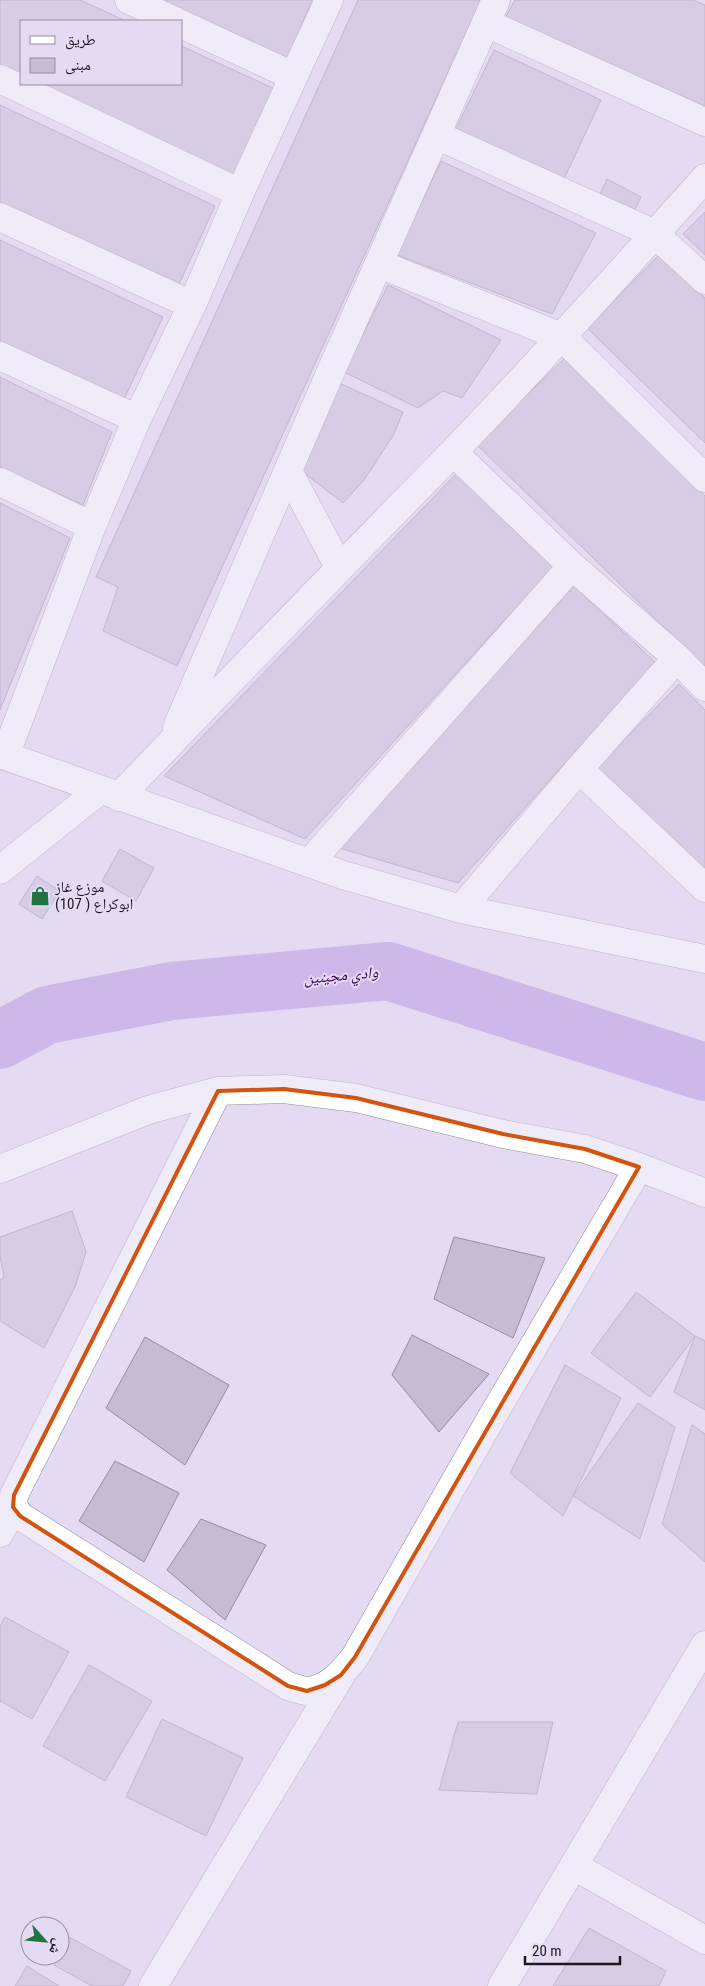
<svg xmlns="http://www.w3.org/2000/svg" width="705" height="1986" font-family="'Roboto Condensed','Noto Naskh Arabic',sans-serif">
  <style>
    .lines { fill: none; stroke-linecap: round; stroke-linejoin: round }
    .river { stroke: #b18edd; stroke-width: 58 }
    .building { fill: #c5bcd4; stroke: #958ca2 }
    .minor-casing { stroke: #90879e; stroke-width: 29 }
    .minor { stroke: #fff; stroke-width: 28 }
    .marked { fill: none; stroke: #d4530e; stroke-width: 4; stroke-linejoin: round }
    .labels { text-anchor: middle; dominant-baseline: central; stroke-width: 4; stroke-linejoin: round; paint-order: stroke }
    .poi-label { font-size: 15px; fill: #1d1922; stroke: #e4dbf3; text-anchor: start }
    .water-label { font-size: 16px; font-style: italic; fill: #3b0164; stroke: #e4dbf3 }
  </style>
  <rect width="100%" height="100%" fill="#e4dbf3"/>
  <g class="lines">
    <path class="river" d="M0,1040l47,-25 125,-24 216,-20 317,101"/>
  </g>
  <path class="building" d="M0,0h80l46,21h-105v56l-21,-10z
    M155,0h157l-25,61z
    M358,0h123l-304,666 -74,-35 15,-44 -22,-10z
    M515,0h178l12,5v102l-200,-89z
    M181,46l94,43 -42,87 -197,-92h145z
    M494,50l107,50 -37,79 -109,-48z
    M0,105l215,101 -36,78 -179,-82z
    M441,161l155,72 -44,81 -155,-59z
    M607,179l34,18 -8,16 -34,-17z
    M705,212v43l-22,-21z
    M0,240l163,77 -40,84 -123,-57z
    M660,254l45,44v145l-118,-115z
    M388,285l113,55 -39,58 -19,-7 -25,17 -74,-36z
    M565,358l140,138v171l-229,-223z
    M0,377l112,55 -29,73 -83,-38z
    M339,383l64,29 -9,22 -30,46 -21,23 -44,-34z
    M458,472l96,94 -249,273 -141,-63z
    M0,503l70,35 -70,172z
    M574,586l81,76 -197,221 -119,-35z
    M679,684l26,26v163l-108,-105z
    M120,849l34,19 -18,33 -34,-20z
    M37,876l23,15 -18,28 -23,-15z
    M72,1211l14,41 -11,35 -31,61 -44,-27v-41l4,-3 -4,-21v-19z
    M454,1237l91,21 -32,80 -79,-39z
    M636,1292l59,44 -45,61 -59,-44z
    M412,1335l77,39 -50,58 -47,-57z
    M695,1336l10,5v69l-31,-18z
    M145,1337l84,48 -44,80 -79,-57z
    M565,1365l56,33 -58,118 -53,-43z
    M638,1403l37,24 -35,112 -67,-43z
    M692,1425l13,9v128l-43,-38z
    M115,1461l64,32 -35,69 -65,-41z
    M201,1519l65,26 -41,75 -58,-50z
    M5,1617l64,35 -37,67 -32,-18v-75z
    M89,1665l63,36 -47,80 -62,-35z
    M162,1719l81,39 -37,78 -80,-39z
    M458,1722h95l-16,72 -98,-4z
    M589,1928l77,43 -7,15h-106z
    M69,1937l62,34 -8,15h-31l-38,-21 6,-9z
    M27,1966l32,20h-44z"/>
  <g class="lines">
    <defs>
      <path id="minor" d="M129,0l46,21
        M486,23l219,99
        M181,24l112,52
        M0,79l240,114
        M436,135l219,99 50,46
        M0,217l192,88
        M379,264l183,73 143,141
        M0,356l137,63
        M453,452l119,114 105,92 28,29
        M288,471l51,96
        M0,482l92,44
        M177,727l154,-356 165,-371
        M0,754l343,121 118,34 244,50
        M5,756l87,-230 45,-107 55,-114 48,-112 89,-193
        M579,769l126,119
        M119,797c110,-116 222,-230 334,-345 86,-89 169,-181 252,-274
        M310,862l262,-296
        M0,870l100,-80
        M461,909l118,-140 98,-111
        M0,1169l148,-59 70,-19 66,-2 72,9 147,36 82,15 54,18 66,26
        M13,1507l7,9 268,170c6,2 14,5 20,5 21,-2 35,-19 47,-34l134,-235 150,-255
        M0,1533l13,-26 1,-12 204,-404
        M574,1866l131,74
        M153,1986l188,-311
        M502,1986l203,-341"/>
    </defs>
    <use href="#minor" class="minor-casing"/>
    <use href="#minor" class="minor"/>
  </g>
  <path d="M0 0H705V1986H0ZM284,1089l72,9 147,36 82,15 54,18 -284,490 -14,18 -16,10 -18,6 -19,-5 -268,-170 -7,-9 1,-12 204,-404z" fill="#e4dbf3" fill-opacity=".55" fill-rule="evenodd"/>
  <path class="marked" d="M284,1089l72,9 147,36 82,15 54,18 -284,490 -14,18 -16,10 -18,6 -19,-5 -268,-170 -7,-9 1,-12 204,-404z"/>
  <defs>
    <symbol id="shop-bare" viewBox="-9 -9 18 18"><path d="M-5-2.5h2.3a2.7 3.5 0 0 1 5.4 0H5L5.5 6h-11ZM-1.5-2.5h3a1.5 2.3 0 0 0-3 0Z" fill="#217343" stroke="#e4dbf3" stroke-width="2.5" paint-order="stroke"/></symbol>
  </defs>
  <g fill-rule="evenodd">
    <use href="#shop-bare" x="26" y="882" width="28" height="28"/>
  </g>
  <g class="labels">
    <g class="poi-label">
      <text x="55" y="887">موزع غاز<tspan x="55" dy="17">ابوكراع ( 107)</tspan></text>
    </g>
    <g class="water-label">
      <text transform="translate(341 975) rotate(-5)">وادي مجينين</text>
    </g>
  </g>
  <rect x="20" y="20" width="162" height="65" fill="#e4dbf3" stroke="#948d9f"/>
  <rect x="30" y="36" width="25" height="8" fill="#ffffff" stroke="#948d9f"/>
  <text x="65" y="45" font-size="15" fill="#1d1922">طريق</text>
  <rect x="30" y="58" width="25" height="15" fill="#c5bcd4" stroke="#948d9f"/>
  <text x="65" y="70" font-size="15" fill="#1d1922">مبنى</text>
  <g transform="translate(45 1941) rotate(117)"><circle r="24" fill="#e4dbf3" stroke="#948d9f"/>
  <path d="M0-4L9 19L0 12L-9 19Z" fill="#217343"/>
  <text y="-8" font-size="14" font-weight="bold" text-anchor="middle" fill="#1d1922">ش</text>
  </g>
  <path d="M525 1956v8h95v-8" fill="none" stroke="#1d1922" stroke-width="2.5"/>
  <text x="532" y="1956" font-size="15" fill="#1d1922" stroke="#e4dbf3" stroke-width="4" paint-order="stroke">20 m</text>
</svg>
